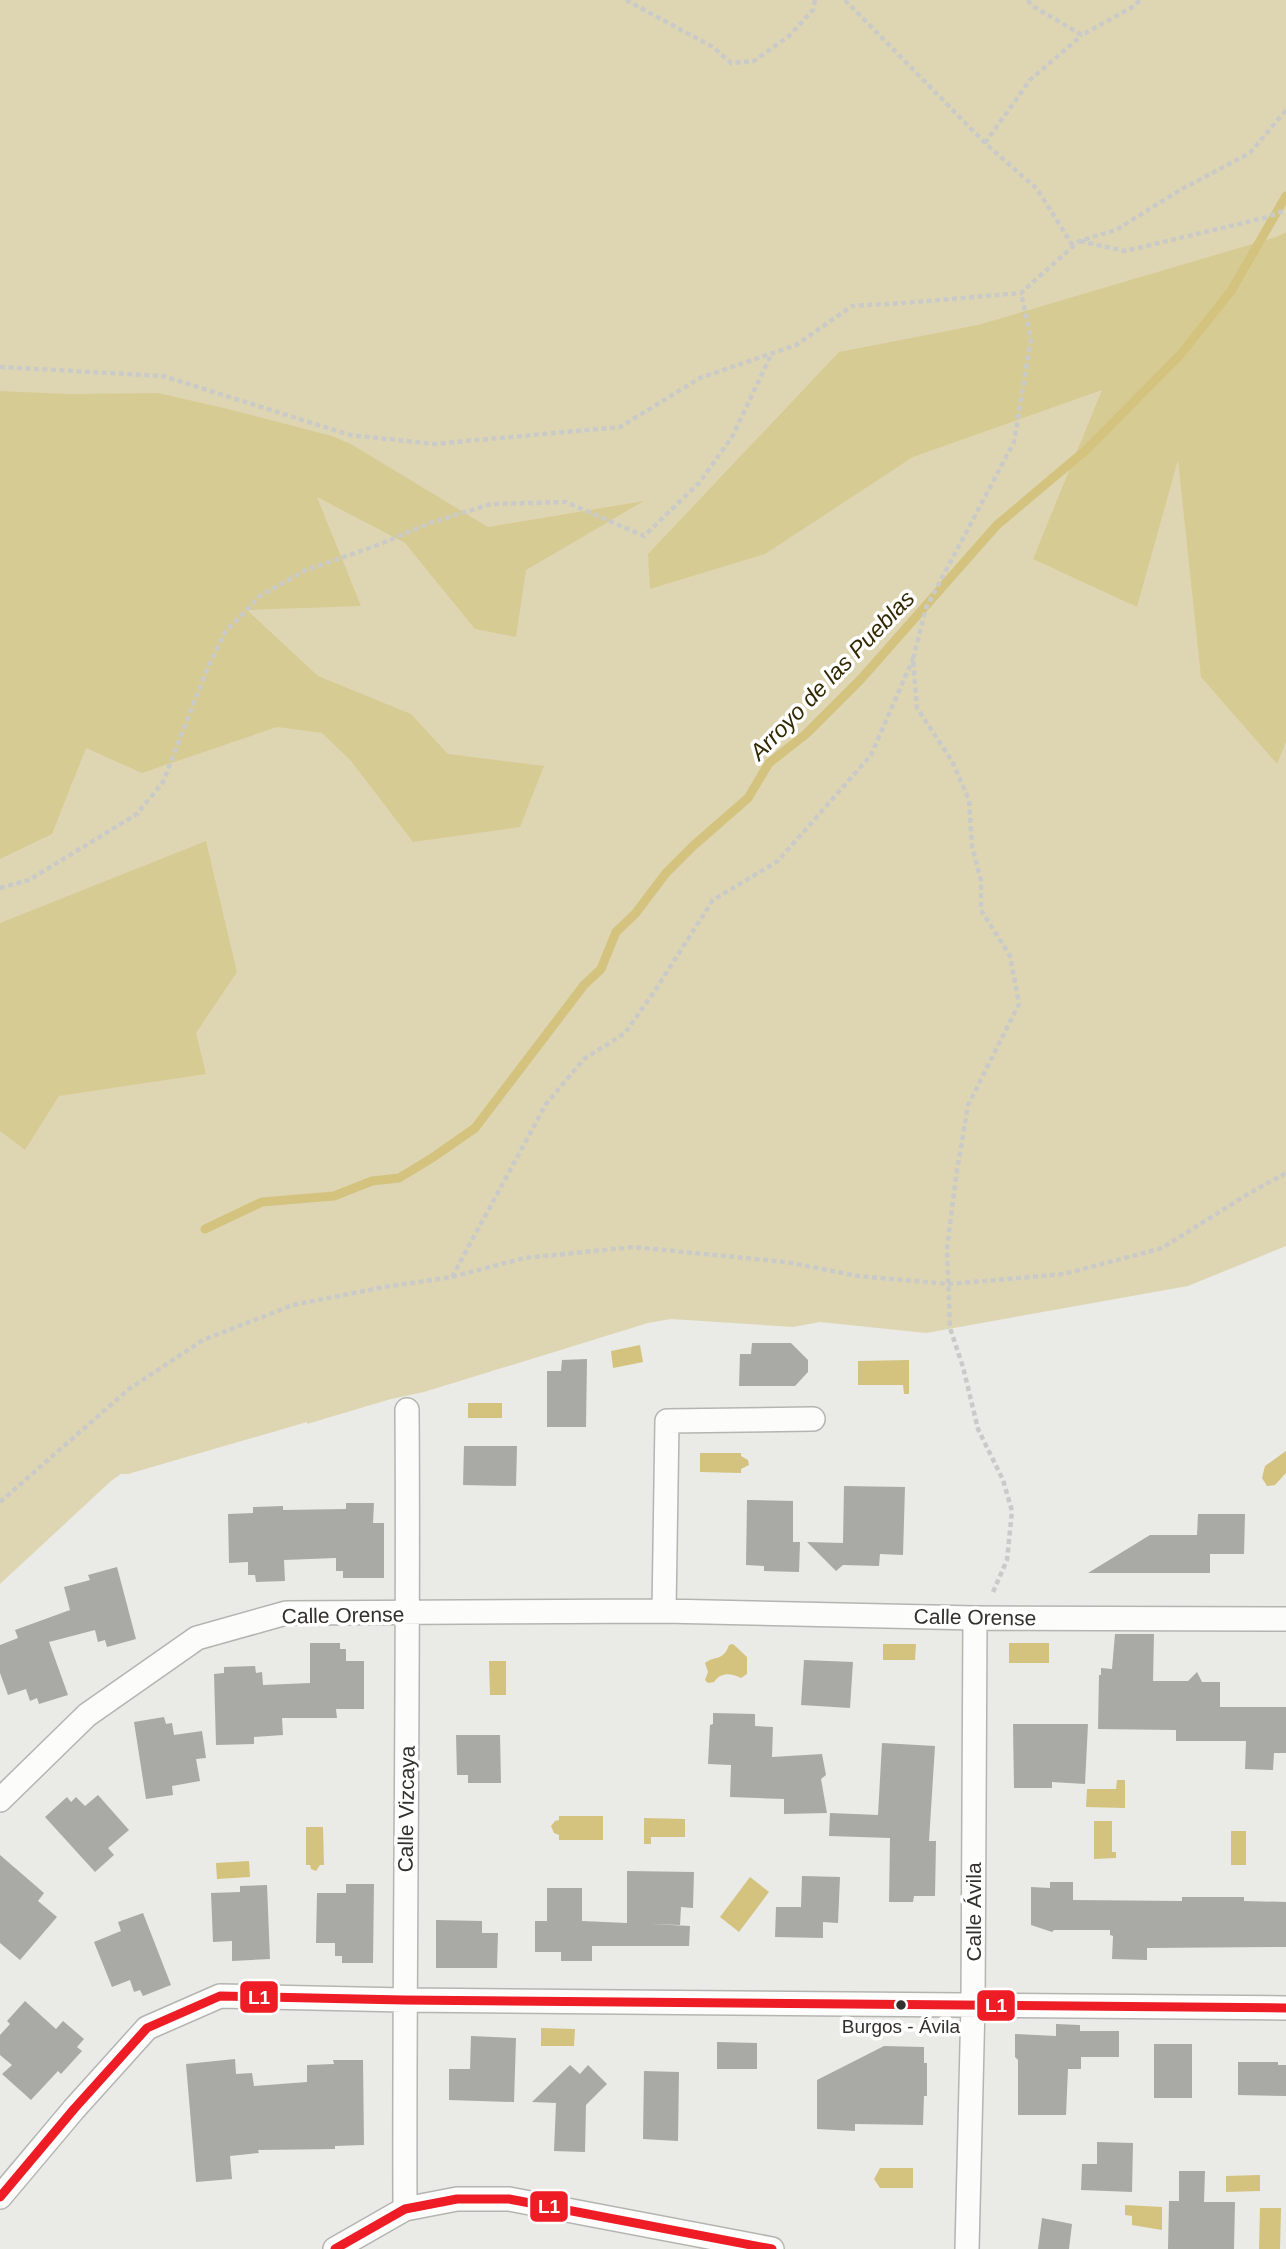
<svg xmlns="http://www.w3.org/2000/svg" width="1286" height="2249" font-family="Arial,sans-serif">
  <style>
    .green { fill: #ded6b3 }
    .forest { fill: #d7cb94 }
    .water { fill: #d3c37e }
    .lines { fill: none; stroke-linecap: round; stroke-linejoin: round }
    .stream { stroke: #d3c37e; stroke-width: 9 }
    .building { fill: #a9a9a6 }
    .street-casing { stroke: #b4b4b1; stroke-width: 26 }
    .path { stroke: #cacac8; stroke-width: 4.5; stroke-dasharray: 5 3.5; stroke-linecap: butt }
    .street { stroke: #fcfcfb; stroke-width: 23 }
    .bus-1-casing { stroke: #fff; stroke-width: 14 }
    .bus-1 { stroke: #ee1c25; stroke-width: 9 }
    .bus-dot { fill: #32312e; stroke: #fff; stroke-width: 2.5 }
    .labels { text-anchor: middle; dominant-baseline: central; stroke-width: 7; stroke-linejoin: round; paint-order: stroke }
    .bus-label { font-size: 19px; fill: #32312e; stroke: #fff }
    .street-label { font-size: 21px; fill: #32312e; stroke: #fff }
    .water-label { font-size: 23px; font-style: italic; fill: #322800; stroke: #fff }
    .line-badge { stroke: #fff; stroke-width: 2.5 }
    .badge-label { font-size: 19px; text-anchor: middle; font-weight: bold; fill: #fff }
  </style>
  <rect width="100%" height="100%" fill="#eaeae6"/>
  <path class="green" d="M0,0h1286v1246l-98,40 -262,47 -106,-11 -27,5 -122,-8 -23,4 -224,69 -33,7 -84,25v-2l-179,52h-7l-10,7 -111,103z"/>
  <path class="forest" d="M1286,232v510l-9,22 -76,-87 -23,-217 -41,147 -104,-48 69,-169 -189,67 -148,97 -115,35 -2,-35 191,-202 139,-27 298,-88z
    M0,391l68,3 90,-1 70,16 104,27 19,8 137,83 156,-26 -118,69 -10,67 -41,-8 -70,-86 -88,-46 44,109 -114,4 71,66 93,38 37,40 96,12 -24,61 -107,15 -62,-81 -29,-28 -45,-6 -135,46 -56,-25 -34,86 -52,25z
    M206,841l31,131 -41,61 10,41 -147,22 -34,54 -25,-19v-208z"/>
  <path class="water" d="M640,1345l3,17 -30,6 -2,-17z
    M909,1360v34h-5l-1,-9h-45v-24z
    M468,1403h34v15h-34z
    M1286,1451v22l-11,12 -8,1 -5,-8 3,-12z
    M700,1453h41v3l7,4 1,5 -8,4v4l-41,-1z
    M1009,1643h40v20h-40z
    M733,1644l14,13v17l-6,4c-10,-5 -20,-6 -27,4l-6,1 -3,-3 3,-8 -3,-9c10,-8 18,-1 24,-18z
    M883,1644h33l-1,16h-32z
    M489,1661h17v34h-16z
    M1117,1780h8v28l-39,-1 1,-18h29z
    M559,1816h44v24h-44v-5l-5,-2 -3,-7 4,-5 4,-1z
    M644,1818l41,1v18h-34v7h-7z
    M1094,1821h18v31h4v6l-22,1z
    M306,1827h17l1,38h-4l-4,6 -5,-2 -1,-4h-4z
    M1231,1831h15v34h-15z
    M249,1861l1,16 -33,2 -1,-16z
    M750,1877l19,15 -30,40 -19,-15z
    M541,2028l34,1 -1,17h-33z
    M880,2168h33v20h-33l-6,-9z
    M1260,2175v16l-34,1v-16z
    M1125,2205l37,2v23l-30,-5v-9l-7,-1z
    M1260,2208h21l-1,41h-21z"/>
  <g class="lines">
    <path class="stream" d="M205,1229l57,-27 72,-6 38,-15 27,-3 33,-20 43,-30 109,-143 17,-16 15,-37 19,-18 31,-41 27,-27 55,-48 21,-35 37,-29 55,-55 136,-154 89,-75 94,-95 51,-64 55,-95"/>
  </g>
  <path class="building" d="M752,1343h39l17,17v12l-13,14h-56l1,-32h11z
    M587,1359l-1,68h-39v-56h14l1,-11z
    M464,1446h53l-1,40 -53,-1z
    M844,1486l61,1 -2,68 -23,-1 -1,12 -36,-1 -7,6 -29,-29 36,1z
    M747,1500l46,1v41h7l-1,30 -35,-1v-5l-18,-1z
    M346,1503h28l-1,20h11v55h-41v-7h-7v-13l-52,2 1,21 -29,1 -1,-7h-7v-13l-19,1 -1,-49 25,-1v-6l30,-1v4l63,-1z
    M1198,1514h47l-1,40h-34v19h-122l62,-38h47z
    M117,1567l19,72 -29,8 -2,-7 -7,2 -3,-12 -46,12 19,53 -29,9 -2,-6 -7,3 -4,-12 -18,6 -8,-22v-28l18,-7 -3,-8 55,-20 -6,-23 26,-7 -2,-5z
    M1115,1634h39l-1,47h35l9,-9 5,10h18v25h66v46h-12l-1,17 -28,-1 1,-28h-70v-11l-78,-1 1,-54h2v-7l11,1z
    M310,1643h30v6h6v12h18v48h-28l1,9h-55l1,17 -29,2v7l-38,1 -2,-71 10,-1v-6l31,-1 1,7 6,-1 1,13 47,-2z
    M804,1660l49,2 -3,46 -49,-3z
    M713,1713l42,1v12l18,1 -1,30 50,-3 4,21 -5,4 6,34 -43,1v-15l-54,-2 1,-32 -23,-1 2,-39 3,-1z
    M164,1717l2,7 6,-1 2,12 28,-4 4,27 -10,1 4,22 -28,5 1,9 -27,4 -12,-77z
    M1013,1724h75l-3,60 -33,-2v6h-38z
    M456,1735h44l1,48h-33v-8h-11z
    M882,1743l53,3 -6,95h7l-1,55h-21l-1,6h-24l1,-64 -61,-2 1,-23 48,2z
    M98,1795l31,35 -21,18 6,7 -19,17 -50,-55 22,-20 4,5 5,-5 9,9z
    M0,1855l44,38 -6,8 19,16 -37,43 -20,-17z
    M627,1871l67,1 -1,36 -12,-1 -1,18 -30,-1 40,2 -1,20h-97v15h-31v-9h-26v-31h12v-33h35v33l45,2z
    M802,1876l38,1 -2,46 -15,-1v16l-48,-1 1,-30h25z
    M1050,1882h23v18l109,1v-4h62v4l42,1v45l-139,1v12l-35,-1 1,-23 -3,-1v-5h-56l-2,2 -21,-7v-38l19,1z
    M346,1884h28l-1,79h-31v-7h-7v-13h-19l1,-50h29z
    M267,1885l3,74 -38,2v-20l-19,1 -2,-49 29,-1v-6z
    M143,1913l28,72 -28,11 -3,-6 -6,2 -4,-12 -18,7 -18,-45 27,-11 -3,-9z
    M436,1920l46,1v12h16l-1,35h-61z
    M25,2001l31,28 7,-8 21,18 -7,8 5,4 -21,23 -3,-3 -27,29 -29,-26 10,-9 -12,-10v-20l10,-11 -3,-3z
    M1056,2024l24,1v6h39v26h-38v12h-13l-2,46h-48v-55l-3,-3v-23l41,2z
    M471,2036l45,2 -2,64 -65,-2v-31h21z
    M717,2042l40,1v26h-40z
    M1154,2044h38v54h-38z
    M884,2046l40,1v16h3v33h-3l-1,29 -68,-1v7l-38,-2v-49z
    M235,2059l1,15 16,-1 2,13 53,-4v-17l27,-1 -1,-4h30l1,85 -29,1v3l-77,1 1,3 -29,3 2,23 -36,3 -10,-118z
    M1238,2062h40v3h8v31l-48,-1z
    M570,2065l10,9 8,-9 19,19 -21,21 -1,47 -31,-1 2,-48 -24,-1z
    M644,2071l35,1 -1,69 -35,-2z
    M1097,2142l36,1 -1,49 -51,-2 1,-26h15z
    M1179,2171h26l-1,31h31l-1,47h-66l1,-48h10z
    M1042,2218l30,6 -3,25h-31z"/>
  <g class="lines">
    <defs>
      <path id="street" d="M664,1611l3,-190 146,-2
        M0,1800l87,-85 110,-77 89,-25 378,-2 311,7 311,1
        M0,2197l74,-88 73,-81 73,-32 184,4 882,8
        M405,2209c-1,-267 4,-533 2,-799
        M335,2249l70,-40 52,-10h52l263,50
        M967,2249l6,-245 2,-386"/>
    </defs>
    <use href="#street" class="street-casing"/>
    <path class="path" d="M626,0l87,47 18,16 23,-2 35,-25 24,-26 2,-10
      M845,0l140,143 52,46 36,57
      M1028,0l3,5 51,30 52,-29 6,-6
      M985,143l45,-63 52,-45
      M1080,241l45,10 139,-33 22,-8
      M0,367l163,9 187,59 84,9 186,-17 80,-49 96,-33 56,-39 52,-3 117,-10 58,-52 37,-11 64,-40 70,-37 36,-43
      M0,888l29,-8 108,-66 26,-32 45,-115 17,-35 35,-36 44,-25 74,-26 52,-22 61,-19 75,-2 78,34 55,-53 33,-46 40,-84
      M452,1277l94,-173 38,-45 41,-26 29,-41 59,-92 65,-39 93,-106 42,-96
      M0,1502l129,-113 74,-49 90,-35 91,-18 68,-10 72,-19 110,-11 152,15 72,14 91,8 115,-10 98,-26 86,-54 38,-21
      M993,1592l14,-32 5,-49 -9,-31 -25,-51 -15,-62 -13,-39 -3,-79 9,-72 12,-72 51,-101 -9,-48 -29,-46v-29l-9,-35 -3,-46 -17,-39 -35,-53 -4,-49 13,-51 88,-166 17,-103 -10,-46"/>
    <use href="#street" class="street"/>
    <defs>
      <path id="bus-1" d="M0,2197l74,-88 73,-81 73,-32 184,4 882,8
        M335,2249l70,-40 52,-10h52l263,50"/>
    </defs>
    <use href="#bus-1" class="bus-1-casing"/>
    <use href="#bus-1" class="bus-1"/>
  </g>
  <circle class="bus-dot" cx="901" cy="2005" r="6"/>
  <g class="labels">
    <g class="bus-label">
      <text x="901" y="2026">Burgos - Ávila</text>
    </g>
    <g class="street-label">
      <text transform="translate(343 1615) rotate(-1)">Calle Orense</text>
      <text transform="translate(975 1617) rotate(1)">Calle Orense</text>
      <text transform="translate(406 1809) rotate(-89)">Calle Vizcaya</text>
      <text transform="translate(973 1912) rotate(-90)">Calle Ávila</text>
    </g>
    <g class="water-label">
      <text transform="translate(832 675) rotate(-46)">Arroyo de las Pueblas</text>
    </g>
  </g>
  <g class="line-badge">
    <rect x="239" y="1980" width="40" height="34" rx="7" fill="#ee1c25"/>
    <rect x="976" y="1989" width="40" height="33" rx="7" fill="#ee1c25"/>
    <rect x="529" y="2190" width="40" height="33" rx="7" fill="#ee1c25"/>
  </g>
  <g class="badge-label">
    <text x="259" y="2004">L1</text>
    <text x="996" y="2012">L1</text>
    <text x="549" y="2213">L1</text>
  </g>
</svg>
